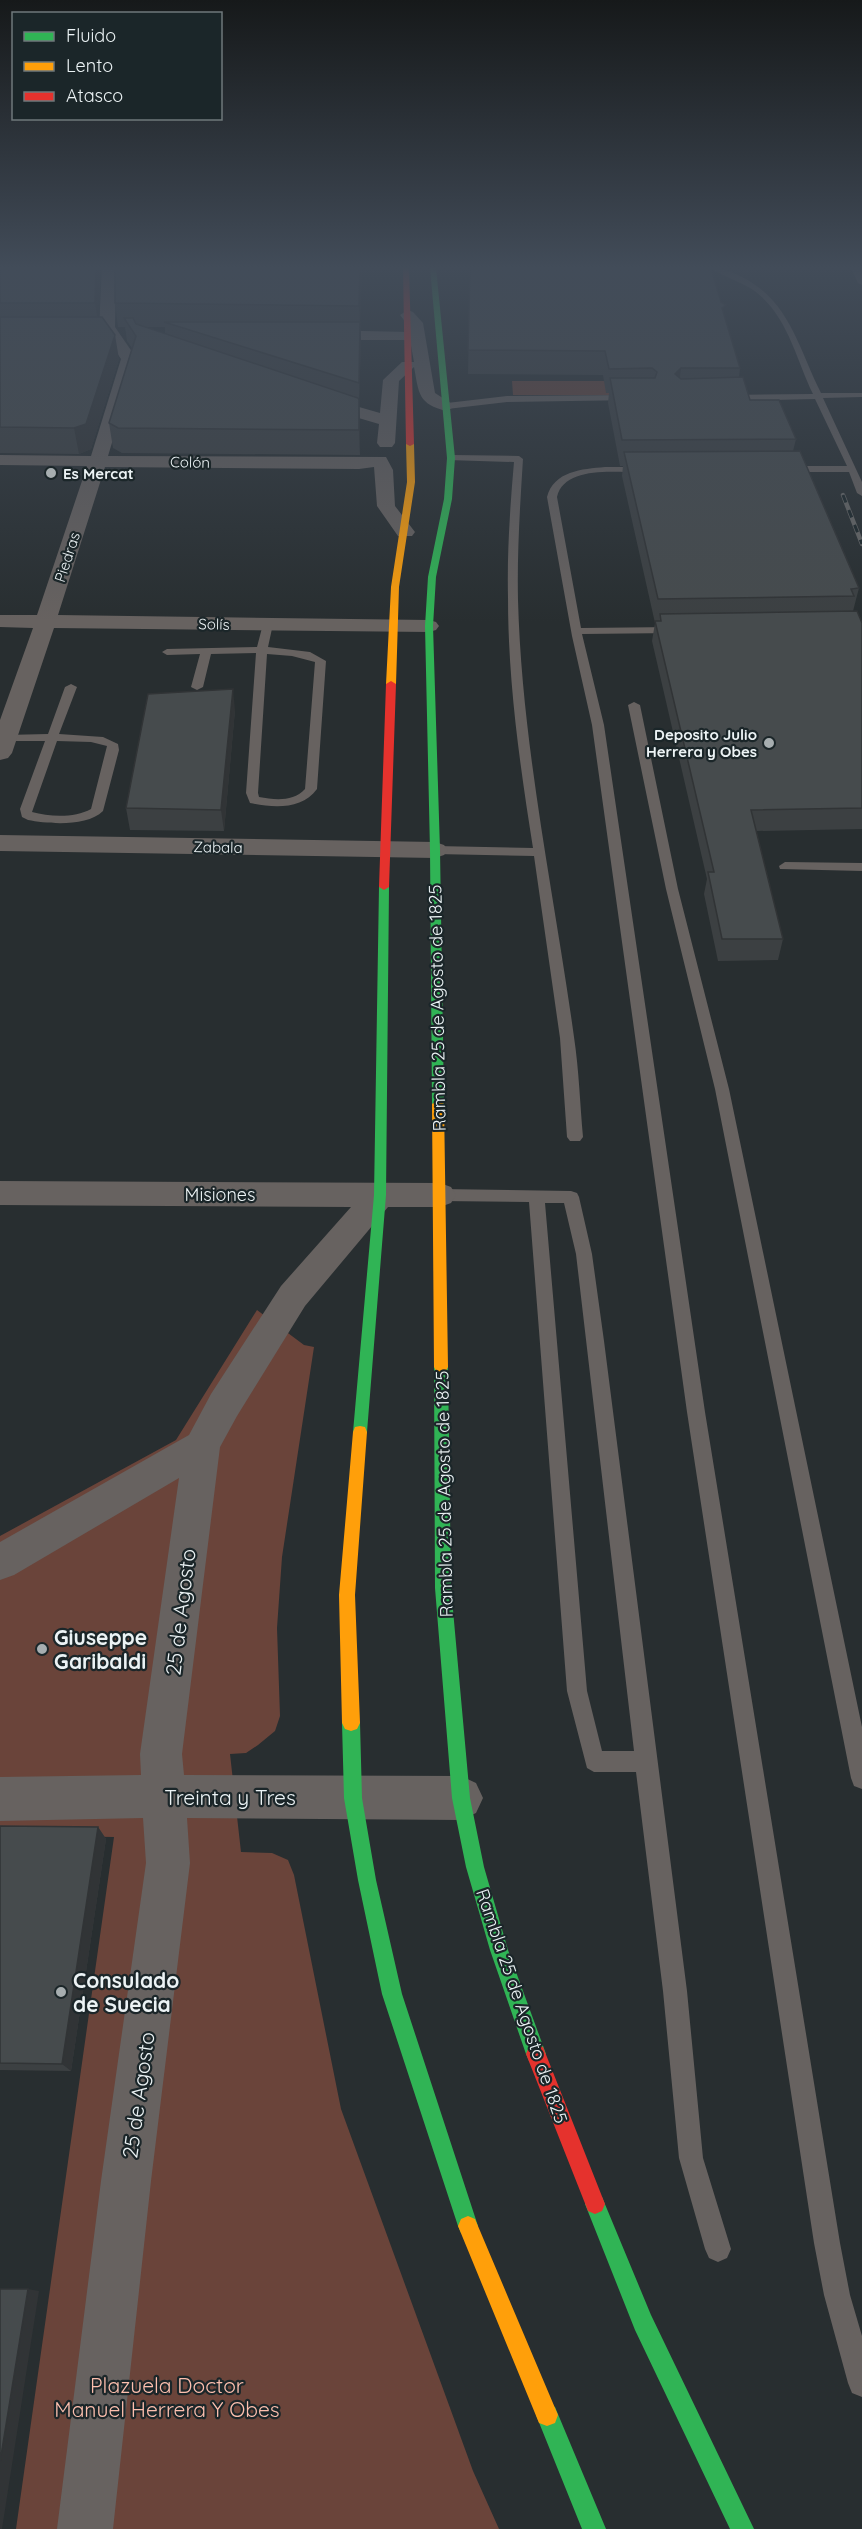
<svg xmlns="http://www.w3.org/2000/svg" width="862" height="2529" font-family="Quicksand,sans-serif">
  <style>
    .green { fill: #6a443a }
    .lines { fill: none; stroke-linecap: round; stroke-linejoin: round }
    .lane { fill: #676260; fill-rule: evenodd }
    .street { fill: #676260; fill-rule: evenodd }
    .fast { fill: #30b455; fill-rule: evenodd }
    .slow { fill: #ff9f0a; fill-rule: evenodd }
    .jam { fill: #e5322d; fill-rule: evenodd }
    .rail-casing { stroke: #686867; stroke-width: 4.5 }
    .rail { stroke: #1b2629; stroke-width: 3; stroke-dasharray: 8; stroke-linecap: butt }
    .wall { fill: #3c4042; fill-rule: evenodd }
    .shaded-wall { fill: #313436 }
    .building { fill: #464b4d; stroke: #313436; stroke-width: 1.5 }
    .poi-dot { fill: #a7aeb0; stroke: #1b2629; stroke-width: 2 }
    .labels { text-anchor: middle; dominant-baseline: central; stroke-width: 4.5; stroke-linejoin: round; paint-order: stroke }
    .far-street-label { font-size: 15px; fill: #ecf3f5; stroke: #1b2629 }
    .far-poi-label { font-size: 15px; font-weight: bold; fill: #ecf3f5; stroke: #1b2629; text-anchor: start }
    .street-label { font-size: 18px; fill: #ecf3f5; stroke: #1b2629 }
    .near-street-label { font-size: 21px; fill: #ecf3f5; stroke: #1b2629 }
    .near-poi-label { font-size: 21px; font-weight: bold; fill: #ecf3f5; stroke: #1b2629; text-anchor: start }
    .near-park-label { font-size: 21px; fill: #fdbfae; stroke: #1b2629 }
  </style>
  <rect width="100%" height="100%" fill="#282e30"/>
  <path class="green" d="M512,381h107l3,14h-109z
    M257,1310l47,35 10,2 -32,210 -5,71 3,88 -5,15 -17,14 -12,8 -16,1 11,98 31,1 16,7 6,15 47,234 132,362 26,58h-483l98,-692 -114,-2v-299l176,-96z"/>
  <g class="lines">
    <path class="lane" d="M711,268c12,0 21,4 31,9 48,24 57,73 79,116h41v4l-39,1 39,84v14l-5,-3 -8,-21h-62l-5,-3 5,-3h60l-32,-67 -87,2 -4,-3 4,-3 85,-1c-17,-35 -25,-77 -57,-102 -13,-10 -31,-14 -45,-24z
      M851,268h8l3,7v10l-4,-2z
      M631,395l4,3 -1,2 -127,2 -60,7 -4,-3 4,-3 60,-7z
      M451,455l68,1 4,3c-3,47 -6,94 -5,141 4,147 36,292 56,437 5,33 6,67 9,100l-3,4h-10l-3,-4 -7,-99 -26,-182 -99,-2 -6,-4 6,-4 98,2c-13,-82 -25,-166 -25,-250 -1,-46 2,-91 6,-136l-66,-2 -1,-2z
      M605,467h39l5,3 -5,3c-26,-1 -80,-8 -87,24l24,131 94,-1 5,3 -5,3 -93,1 22,91 101,687 135,831 10,52 12,41v61l-10,-4 -4,-10 -24,-88 -10,-52 -127,-831 -95,-687 -20,-89 -25,-139c7,-26 35,-28 58,-30z
      M268,621l5,3 -5,23 42,5 16,9 -9,128c-15,21 -44,19 -67,14l-4,-10 10,-140 -45,1 -8,33 -6,3 -6,-3 9,-33 -33,1 -5,-3 5,-3 90,-2 6,-23zM267,654l25,2 23,6 -10,127c-12,13 -30,11 -46,8l-1,-4z
      M71,684l6,3 -18,47 44,3 15,7 1,6 -16,61c-16,16 -55,13 -75,9l-6,-3 -2,-8 25,-68h-40l-4,-1 -1,-3 5,-2 43,-1 17,-47zM57,741l34,1 16,4 -16,63c-16,9 -41,8 -59,3z
      M634,702l6,3 38,184 51,200 133,638v62l-8,-3 -3,-8 -136,-689 -49,-200 -38,-184z
      M785,862l77,1v8l-82,-2 -1,-3z
      M440,1189l131,2 6,2 2,4 13,57 12,87 83,650 16,167 28,91 -4,9 -9,4 -9,-4 -4,-9 -26,-91 -16,-167 -27,-219h-42l-7,-4 -20,-77 -38,-489 -89,-1 -6,-2 -2,-4 2,-4zM545,1203h19l12,51 58,497h-32l-15,-60z"/>
    <path class="street" d="M102,268h14l-1,59 22,32 -29,97 278,1 7,13 2,36 20,26 -3,4h-14l-21,-30 -3,-39 -15,2 -254,-2 -47,148 371,5 7,2 3,4 -3,4 -7,2 -375,-4 -42,125 -4,5 -8,2v-40l33,-92 -33,-1v-12h37l50,-149 -87,-1v-10l91,1 30,-97 -22,-32z
      M408,310l5,2 10,11 12,70 20,13 -8,5c-29,-7 -28,-17 -33,-44l-15,14 -4,62 -3,4h-12l-3,-4 2,-19 -68,-20 -2,-4 8,-5 63,18 3,-33 19,-18h12l-4,-22h-93l-8,-5 8,-5 92,2 -2,-8 -7,-9z
      M0,835l435,7 9,3 4,5 -4,5 -9,3 -435,-7z
      M0,1181l440,2 11,4 5,8 -5,8 -11,4h-52l-83,99 -68,110 -17,31 -38,307 2,21 277,1 15,7 7,15 -7,15 -15,7 -274,-2 3,45 -39,318 -38,348h-56l44,-348 45,-318 -3,-45 -143,3v-44l141,-2 -1,-21 39,-276 -165,97 -14,5v-38l189,-107 22,-41 70,-108 70,-79 -351,-2z"/>
    <path class="fast" d="M430,268h6l19,190 -3,41 -16,78 -3,49 7,224 4,254 -6,4 -6,-4 -2,-254 -5,-224 3,-49 16,-78 3,-41z
      M384,884l5,3 -3,308 -19,237 -2,5 -5,1 -5,-1 -2,-5 21,-237 5,-308z
      M441,1361l5,2 2,4 3,221 19,210 14,69 24,83 38,104 -3,7 -7,3 -7,-3 -3,-7 -36,-104 -24,-83 -14,-69 -17,-210 -1,-221 2,-4z
      M351,1715l6,2 3,6 2,75 14,82 26,114 76,232 -3,7 -7,3 -7,-3 -3,-7 -76,-232 -24,-114 -14,-82 -2,-75 3,-6z
      M595,2194l7,3 49,118 103,214h-24l-95,-199 -50,-126 3,-7z
      M547,2404l8,3 51,122h-24l-46,-114 3,-8z"/>
    <path class="slow" d="M410,442l4,2 1,38 -16,105 -3,97 -5,3 -5,-3 5,-97 16,-105 -1,-38z
      M438,1100l6,4 4,263 -2,4 -5,2 -5,-2 -2,-4 -2,-263z
      M360,1426l5,1 2,5 -12,163 5,128 -3,6 -6,2 -6,-2 -3,-6 -3,-128 14,-163 2,-5z
      M468,2216l7,3 83,196 -3,8 -8,3 -8,-3 -81,-197 3,-7z"/>
    <path class="jam" d="M403,268h6l5,176 -4,2 -4,-2z
      M391,681l5,3 -7,203 -5,3 -5,-3 7,-203z
      M536,2044l7,3 62,157 -3,7 -7,3 -7,-3 -62,-157 3,-7z"/>
    <defs>
      <path id="rail" d="M843,495l19,49"/>
    </defs>
    <use href="#rail" class="rail-casing"/>
    <use href="#rail" class="rail"/>
  </g>
  <path class="wall" d="M0,268h100l-1,49 20,42 -28,90 -12,5 -79,-1z
    M362,268l-2,54 1,20 -2,62 1,51 -238,-2 -9,-5 -4,-25 23,-75 -5,-7 -2,-14h-7l-3,-24zM145,327h20v7z
    M470,268l254,46 16,54 -1,9 11,23 46,39 -3,12 66,137 -6,23 9,12v206l-106,2 27,108 -5,21 -60,1 -14,-67 3,-15 -55,-238 3,-18 -33,-147 1,-10h-3l-12,-63 1,-10h-3l-3,-18 -135,-1z
    M235,710l-11,121 -94,-1 -4,-22z
    M0,1826l98,1 8,12 -35,232 -71,-1z"/>
  <path class="shaded-wall" d="M96,268h4l-1,59 -4,-24z
    M360,268h2l-2,61 -1,-23z
    M360,322l1,20 -2,62v-21z
    M115,335l4,24 -28,90 -12,5 -5,-26z
    M681,368l-3,25 -3,-19z
    M359,400l1,24v31l-1,-25z
    M233,689l2,21 -11,121 -3,-21z
    M98,1827l8,12 -35,232 -9,-7z
    M28,2289l11,2 -37,238h-2v-67z"/>
  <path class="building" d="M0,268h96l-1,35h-95z
    M115,268h245l-1,38 -244,-3z
    M470,268h241l10,34 5,3 -4,3 18,60h-59l-6,6 6,5 62,-2 7,23h29l17,39 -174,1 -12,-62h45l2,-6 -5,-4 -43,1 -4,-18 -137,-1z
    M0,317h102l13,18 -29,89 -12,4 -74,-1z
    M124,318h9l3,6 222,74 1,2v30l-241,-2 -9,-5 27,-87z
    M164,322h196l-1,61z
    M800,451l59,137 -8,1 3,7 -196,3 -34,-147z
    M857,611l5,12v185l-111,2 32,129h-61l-14,-67h6l-59,-251h6l-1,-7z
    M233,689l-12,121 -95,-2 22,-114z
    M0,1826l98,1 -36,237 -62,-1z
    M0,2289h28l-28,173z"/>
  <linearGradient id="sky" x2="0" y2="1"><stop stop-color="#16191a"/><stop offset="0.43" stop-color="#424c59"/><stop offset="1" stop-color="#424c59" stop-opacity="0"/></linearGradient>
  <rect width="862" height="622" fill="url(#sky)"/>
  <g class="poi-dot">
    <circle cx="51" cy="473" r="6"/>
    <circle cx="769" cy="743" r="6"/>
    <circle cx="42" cy="1649" r="6"/>
    <circle cx="61" cy="1992" r="6"/>
  </g>
  <g class="labels">
    <g class="far-street-label">
      <text transform="translate(190 462) rotate(1)">Colón</text>
      <text transform="translate(67 557) rotate(-72)">Piedras</text>
      <text transform="translate(214 624) rotate(1)">Solís</text>
      <text transform="translate(218 847) rotate(1)">Zabala</text>
    </g>
    <g class="far-poi-label">
      <text x="63" y="473">Es Mercat</text>
      <text x="757" y="734" text-anchor="end">Deposito Julio<tspan x="757" dy="17">Herrera y Obes</tspan></text>
    </g>
    <g class="street-label">
      <text transform="translate(437 1008) rotate(-91)">Rambla 25 de Agosto de 1825</text>
      <text x="220" y="1194">Misiones</text>
      <text transform="translate(444 1494) rotate(-91)">Rambla 25 de Agosto de 1825</text>
      <text transform="translate(522 2006) rotate(71)">Rambla 25 de Agosto de 1825</text>
    </g>
    <g class="near-street-label">
      <text transform="translate(180 1612) rotate(-83)">25 de Agosto</text>
      <text x="230" y="1797">Treinta y Tres</text>
      <text transform="translate(138 2095) rotate(-82)">25 de Agosto</text>
    </g>
    <g class="near-poi-label">
      <text x="54" y="1637">Giuseppe<tspan x="54" dy="24">Garibaldi</tspan></text>
      <text x="73" y="1980">Consulado<tspan x="73" dy="24">de Suecia</tspan></text>
    </g>
    <g class="near-park-label">
      <text x="167" y="2385">Plazuela Doctor<tspan x="167" dy="24">Manuel Herrera Y Obes</tspan></text>
    </g>
  </g>
  <rect x="12" y="12" width="210" height="108" fill="#1b2629" stroke="#6f787b" stroke-width="1.5"/>
  <rect x="24" y="32" width="30" height="9" fill="#30b455" stroke="#6f787b" stroke-width="1.5"/>
  <text x="66" y="42" font-size="18" fill="#ecf3f5">Fluido</text>
  <rect x="24" y="62" width="30" height="9" fill="#ff9f0a" stroke="#6f787b" stroke-width="1.5"/>
  <text x="66" y="72" font-size="18" fill="#ecf3f5">Lento</text>
  <rect x="24" y="92" width="30" height="9" fill="#e5322d" stroke="#6f787b" stroke-width="1.5"/>
  <text x="66" y="102" font-size="18" fill="#ecf3f5">Atasco</text>
</svg>
